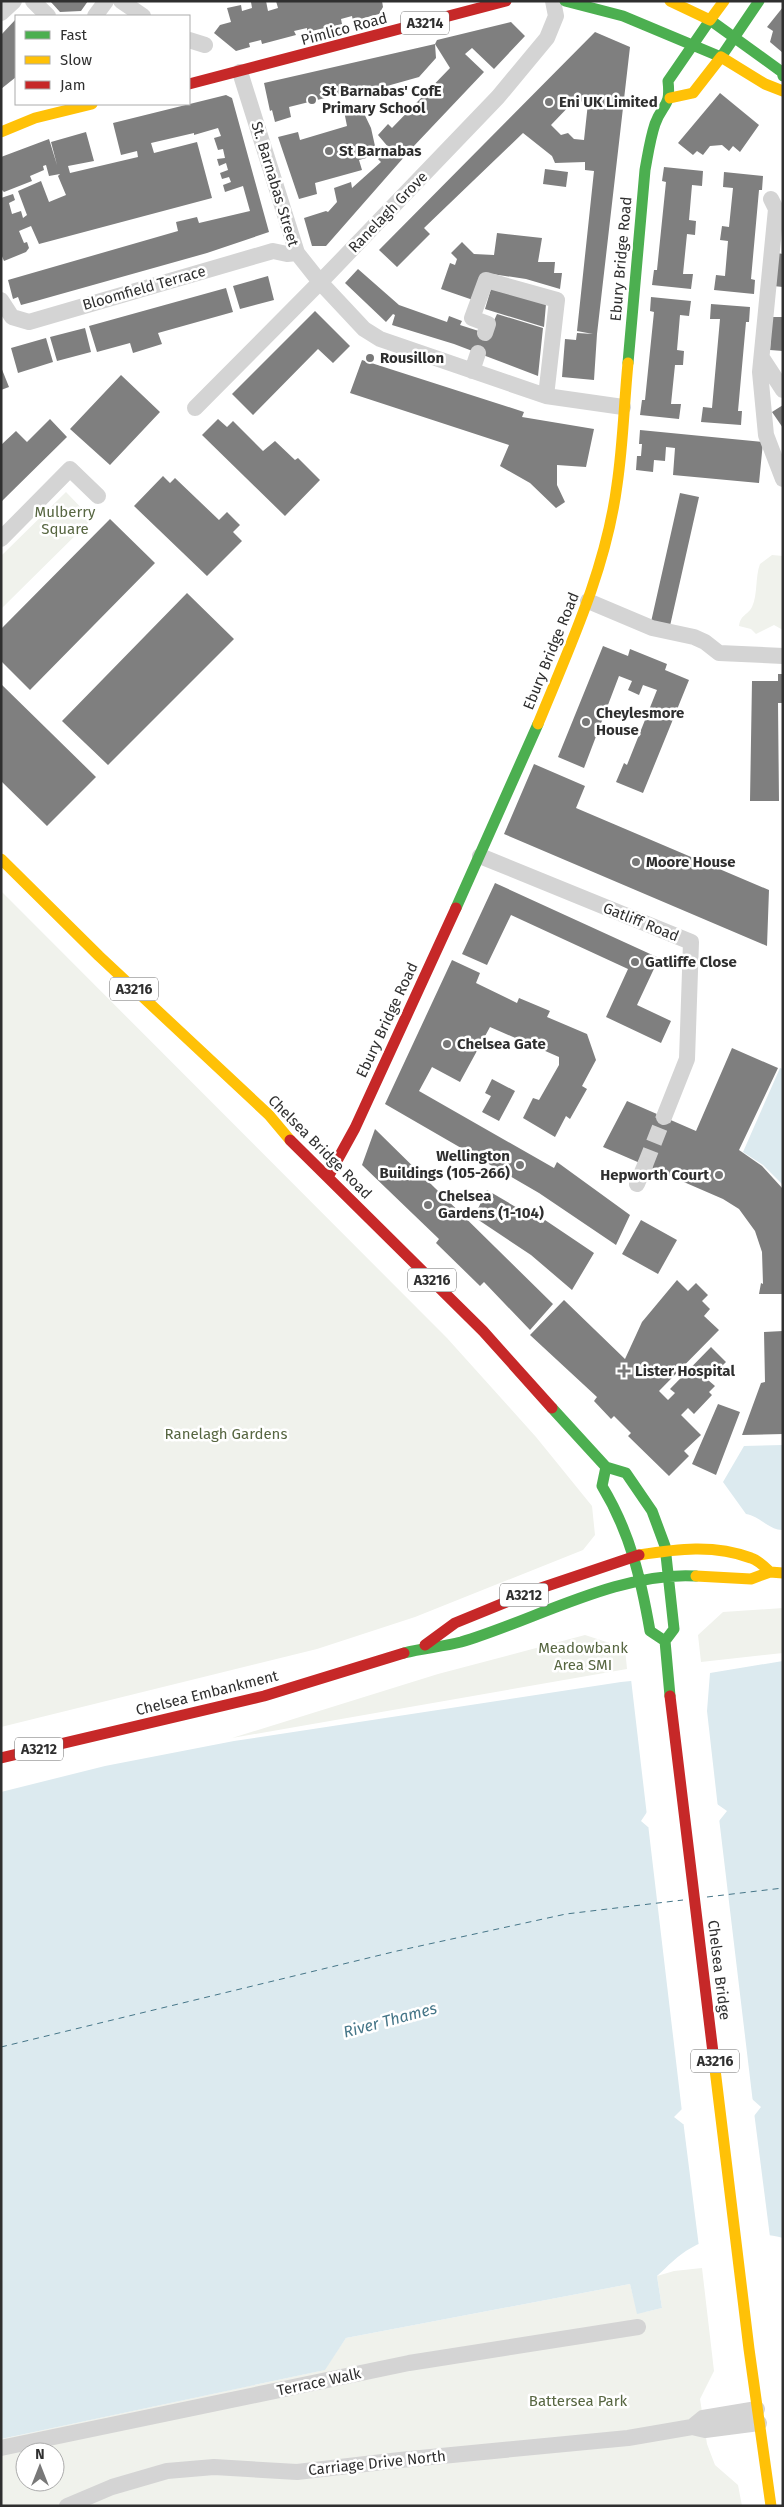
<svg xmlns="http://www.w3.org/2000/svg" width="784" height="2507" font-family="'Fira Sans',sans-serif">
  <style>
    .green { fill: #f0f2ec; fill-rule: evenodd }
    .water { fill: #dceaef; fill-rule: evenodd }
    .pier { fill: #fff }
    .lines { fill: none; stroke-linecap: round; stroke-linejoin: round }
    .ferry { stroke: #467688; stroke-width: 1; stroke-dasharray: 6 5; stroke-linecap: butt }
    .building { fill: #7f7f7f; fill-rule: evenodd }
    .street-tunnel { stroke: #d5d5d5; stroke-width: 16; stroke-dasharray: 16 8; stroke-linecap: butt }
    .street { stroke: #d4d4d4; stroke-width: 16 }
    .fast { stroke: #4caf50; stroke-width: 11 }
    .slow { stroke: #ffc107; stroke-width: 11 }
    .jam { stroke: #c62828; stroke-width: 11 }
    .poi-dot { fill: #787878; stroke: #fff; stroke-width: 2 }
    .labels { text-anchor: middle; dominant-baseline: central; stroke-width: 5; stroke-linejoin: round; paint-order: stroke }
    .shield { fill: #fff; stroke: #6d6d6d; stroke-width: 1 }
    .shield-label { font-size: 14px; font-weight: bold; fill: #2f2f2f }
    .street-label { font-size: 15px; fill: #2f2f2f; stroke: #fff }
    .poi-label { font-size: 15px; font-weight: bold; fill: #2f2f2f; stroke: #fff; text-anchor: start }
    .park-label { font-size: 15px; fill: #576641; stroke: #fff }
    .water-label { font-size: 16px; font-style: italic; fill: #467688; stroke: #fff }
  </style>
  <rect width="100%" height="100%" fill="#fff"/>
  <path class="green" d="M66,492l26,27 -91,90v-53z
    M772,555l11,1v74l-9,-5 -18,9 -5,-5 -12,-3c2,-12 8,-10 13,-19 6,-13 3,-30 8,-43z
    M1,891l446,447 89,99 56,69 3,29 -12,15 -168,67 -98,32 -316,78z
    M783,1608v45l-82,9 -3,-27 25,-23z
    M585,1635l40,13 2,21 -395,69 206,-64z
    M702,2268l12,103 -14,28 7,45 8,21 23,20 4,21h-741v-67l323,-69 22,-32 284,-54 7,27 8,1 17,-4 -5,-32 17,-5zM25,2452h30v30h-30z"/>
  <path class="water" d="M780,1068l3,1v116l-20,-20 -20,-13z
    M783,1445v85c-13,1 -23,-14 -37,-16l-23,-32 21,-36z
    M783,1661v577c-26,-7 -69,-5 -92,10 -13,7 -23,18 -34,28l5,32 -25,6 -7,-30 -284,54 -21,32 -324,69v-647l104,-26 129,-25 387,-59 89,-9zM717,1804l10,7 -8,10 -71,6 -7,-6 6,-9zM752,2099l9,8 -7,9 -71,8 -9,-7 8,-8z"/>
  <path class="pier" d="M708,1671l2,2 -3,38 11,97 -71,8 -16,-137z
    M719,1818l34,285 -71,9 -34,-288z
    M754,2112l16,125h-41l-30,10 -16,-127z"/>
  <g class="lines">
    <path class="ferry" d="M707,1897l76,-9
      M1,2047l396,-96 169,-37 117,-14"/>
  </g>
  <path class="building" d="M50,1h38l-7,10 -21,1z
    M255,1h11l2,10 10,-3 -2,-7h106l1,6 -4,7 -26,7 -1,-5 -11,3 1,5 -35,8v-4l-13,3 2,4 -34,9 -1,-4 -12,3 1,4 -14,4 -22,-18 6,-8 11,-3 -4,-14 14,-3 1,6 10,-3 -1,-6z
    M783,7v46l-13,-11 3,-11 -6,-4z
    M16,19v58l-15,12v-54z
    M511,22l14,14 -31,33 -22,-21 -7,6 19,18 -72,76 -86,98h-14l-8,-28 22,-7 2,1 9,-10 -3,-14 17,-6 1,6 29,-26 -3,-3 11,-11 -11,-13 10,-11 4,4 58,-60 -15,-24 1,14 -17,19 -64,18 -2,-4 -64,16 2,10 -16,5 -3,-12 -2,1 -6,-28 171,-39 2,-4z
    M595,32l35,15 -33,287 -3,46 -32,-3 3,-38 11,1 1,-7 16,1 -16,-3 17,-160 -9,-1v-8l-30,1 -3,-7 -29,-23 -99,95 6,6 -33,33 -18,-17zM575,100l13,3 -4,37 -10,-1 -6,-6 -7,2 -10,-10z
    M720,93l39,32 -19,27 -7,-6 -4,5 -7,-6 -12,1 -7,9 -6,-4 -4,4 -15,-12z
    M226,95l6,3 37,134 -62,21 -171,48 -15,4 -3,-8 -5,2 -5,-19 170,-49 -2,-9 21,-5 2,6 51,-12 -7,-25 -18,6 -2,-7 8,-3 -2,-5 -7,2 -2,-6 8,-3 -2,-7 -7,3 -2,-7 8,-1 -2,-9 -5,1 -4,-12 7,-2 -3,-8 -24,7v-2l-43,10 3,10 43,-11 15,56 -173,46 -8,-18 -12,5 5,12 3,-1 2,6 -3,4 -22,9 -3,-7v-56l12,-4 2,6 -6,3 3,11 9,-3 2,7 4,-3 -9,-24 23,-10 8,21 17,-7 -8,-19 2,-2 -11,2 -3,-11 -3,1 1,4 -14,6 2,5 -28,11 -3,-3v-32l48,-18 8,26 -6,-23 35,-10 8,29 -26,5 2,7 68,-16 -1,-6 -16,4 -8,-32z
    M360,105l11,23 6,27 -18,5 3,10 -47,13 2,11 -18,5 -21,-62 20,-5 2,8 47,-14 -3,-15z
    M664,167l39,4 -1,15 -10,-1 -3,35 7,1 -1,14 -8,-1 -4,40h10l-2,15 -39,-4 2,-15h3l9,-88 -4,-1z
    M545,169l23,3 -2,15 -23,-3z
    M724,172l39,4 -1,14h-3l-8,89 4,1 -1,14 -40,-4 2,-15 9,1 3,-35 -8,-1 2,-14 7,1 4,-39 -10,-1z
    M497,233l45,5 -4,24h17l-1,11h8l-2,16 -34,-10 -34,-5 -19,26 -32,-11 9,-26 5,2 2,-6 -6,-6 11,-11 12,12 20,1z
    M777,253l6,1v33l-10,-1z
    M358,269l41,36 48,17 2,-6 13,5 -2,4 28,9 9,-20 46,14 -5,48 -84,-32 -62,-19 3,-10 -2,-1 -7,8 -41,-39z
    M268,276l6,24 -34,9 -7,-23z
    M226,288l7,24 -75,21 4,11 -29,9 -3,-10 -33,9 -8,-26z
    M491,289l55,15 -2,23 -59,-18z
    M651,297l40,4 -2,15 -9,-1 -3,35 7,1 -1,14h-8l-4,39h10l-2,15 -39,-4 2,-15h3l9,-88 -4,-1z
    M711,304l39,3 -1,15h-3l-8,89h4l-1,14 -40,-3 2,-15 9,1 8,-89h-10z
    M315,311l35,35 -17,17 -15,-14 -65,66 -21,-21z
    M772,317h11v34l-13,-1z
    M85,328l6,24 -34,9 -7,-24z
    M46,338l7,24 -35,11 -7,-25z
    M362,360l162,52 -2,5 72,12 -8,38 -29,-2v20l8,17 -9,6 -26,-25 -30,-17 9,-21 -159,-52z
    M1,367l8,20 -8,3z
    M121,375l39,37 -50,53 -40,-36z
    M783,405v23l-11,-16z
    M50,419l17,18 -66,65v-57l15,-14 11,11z
    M218,419l9,8 6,-6 30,30 12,-10 20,19 3,-2 22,22 -35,36 -83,-81z
    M640,430l123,12 -4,41 -86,-8 2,-27 -9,-1 -1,14 -11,-1 -1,12 -17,-2 1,-14h4l1,-12h-3z
    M163,476l7,7 5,-5 44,42 8,-8 13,13 -7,7 9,9 -35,35 -73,-70z
    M680,493l19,4 -29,129 -19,-4z
    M110,519l45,44 -125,127 -29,-29v-32z
    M187,593l47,46 -126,126 -46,-44z
    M603,646l25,10 2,-7 37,15 -2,6 24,10 -46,113 -27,-11 8,-19 3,2 30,-75 -14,-5 -4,10 -11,-5 4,-9 -13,-5 -35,92 -26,-11z
    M778,674h5v29h-5l1,98h-29l2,-120h26z
    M1,684l95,93 -49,49 -46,-45z
    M534,764l51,22 -9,22 193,82 -2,56 -263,-112z
    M495,883l164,75 -22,47 34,16 -10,22 -55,-26 22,-48 -117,-54 -24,50 -25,-11z
    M452,960l28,13 -4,10 41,20 2,-5 31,13 -3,6 40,17 9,26 -14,26 5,3 -17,30 -4,-3 -11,21 -32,-19 10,-20 6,2 20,-35v-8l-69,-30 -30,55 -28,-15 -13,24 135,77 3,-6 73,53 -14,30 -77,-52 -154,-89z
    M732,1048l46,20 -39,82 23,16 21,23v105h-24l2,-11 2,1 -1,-32 -7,-21 -16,-22 -16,-10 -120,-52 24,-46 69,30z
    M492,1079l23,12 -16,30 -17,-9 9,-16 -6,-3z
    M375,1129l178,175 -23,26 -46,-48 -4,4 -44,-43 3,-4 -77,-74z
    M487,1190l56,33 2,-3 49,33 -22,37 -41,-35 -57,-38z
    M641,1220l36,20 -19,34 -36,-20z
    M677,1280l11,11 8,-8 12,12 -6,6 8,8 -6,7 15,14 -60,61 9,9 7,-7 -5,-4 41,-42 15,15 -18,18 7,6 -6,6 3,3 -18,19 -6,-6 -7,7 20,20 -17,16 5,5 -20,20 -41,-40 3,-3 -17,-17 -3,3 -17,-18 3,-4 -67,-62 34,-35 61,59 17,-37z
    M783,1331v103l-41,1 19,-52 4,-1 -1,-50z
    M718,1404l22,8 -24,63 -24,-11z"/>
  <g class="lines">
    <path class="street-tunnel" d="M645,1165l19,-48"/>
    <path class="street" d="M33,1l15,15
      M121,1l22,15
      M1,13l13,-12
      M95,16l11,-15
      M189,40l16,5
      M240,72l57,181 23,29 44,47 16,10 166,57 77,11
      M771,199l5,10 -16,163 6,63 17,44
      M1,300l11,17 17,5 244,-71 14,3 10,-1
      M485,333l3,-9 -16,-6 14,-38 71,20 -11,96
      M762,358l21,32
      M472,371l6,-18
      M195,408l134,-135 169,-176 49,-59 9,-22 -3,-15
      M1,539l69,-70 28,27
      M588,601l64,27 42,9 11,5 14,11 64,3
      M480,856l211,86 -4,117 -23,58
      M637,1184l8,-19
      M692,2427l13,3 54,-7
      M1,2448l408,-85 229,-36
      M67,2506l45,-19 55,-16 47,-4 83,5 103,-12 228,-22 64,-11 11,-9 54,-9"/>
    <path class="fast" d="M565,1l58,15 98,41 38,-56
      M628,363l17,-193c3,-16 5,-31 10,-46 8,-22 16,-16 13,-43l42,-61 72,52 1,4
      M456,908l82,-184
      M552,1408l54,59 20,6 26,38 13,35 9,83 -9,12 5,55
      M606,1467l-4,19c28,46 39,93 48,145l15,10
      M404,1653c19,-5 38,-6 57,-11 72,-21 158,-71 235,-66"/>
    <path class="slow" d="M670,1l40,19 14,-19
      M670,98l23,-5 28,-36 44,27 18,7
      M1,132l34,-14 57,-14
      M538,724c32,-78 68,-155 79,-239 6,-40 7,-81 11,-122
      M1,859l98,97 170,159 21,25
      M639,1555c38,-6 75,-11 112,3 7,2 14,9 19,14
      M696,1576l55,3 19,-7 13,1
      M714,2061l35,288 22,157"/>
    <path class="jam" d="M189,84l317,-83
      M290,1140l193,191 69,77
      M328,1177l27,-49 101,-220
      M425,1645l30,-22 83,-34 101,-34
      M670,1696l44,365
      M1,1758l263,-62 140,-43"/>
  </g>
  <g class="poi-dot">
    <circle cx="312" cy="100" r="5"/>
    <circle cx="549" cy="102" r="5"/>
    <circle cx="329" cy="151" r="5"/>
    <circle cx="370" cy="358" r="5"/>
    <circle cx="586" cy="722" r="5"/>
    <circle cx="636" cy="862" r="5"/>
    <circle cx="635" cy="962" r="5"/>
    <circle cx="447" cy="1044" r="5"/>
    <circle cx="520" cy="1165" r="5"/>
    <circle cx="719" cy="1175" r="5"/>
    <circle cx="428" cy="1205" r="5"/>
    <path d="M621.5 1363.5h5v5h5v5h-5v5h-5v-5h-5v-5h5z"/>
  </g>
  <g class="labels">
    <g class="shield">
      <rect x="401" y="11.5" width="48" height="23" rx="4"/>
      <rect x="110" y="977.5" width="48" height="23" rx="4"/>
      <rect x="408" y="1268.5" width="48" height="23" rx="4"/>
      <rect x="500" y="1583.5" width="48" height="23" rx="4"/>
      <rect x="15" y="1737.5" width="48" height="23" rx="4"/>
      <rect x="691" y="2049.5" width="48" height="23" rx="4"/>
    </g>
    <g class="shield-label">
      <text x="425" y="23">A3214</text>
      <text x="134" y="989">A3216</text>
      <text x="432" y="1280">A3216</text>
      <text x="524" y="1595">A3212</text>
      <text x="39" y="1749">A3212</text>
      <text x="715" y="2061">A3216</text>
    </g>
    <g class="street-label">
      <text transform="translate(344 29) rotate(-15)">Pimlico Road</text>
      <text transform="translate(275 184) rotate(73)">St. Barnabas Street</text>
      <text transform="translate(388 212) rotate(-46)">Ranelagh Grove</text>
      <text transform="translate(621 259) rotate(-85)">Ebury Bridge Road</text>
      <text transform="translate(144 288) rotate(-16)">Bloomfield Terrace</text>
      <text transform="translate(551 651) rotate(-68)">Ebury Bridge Road</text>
      <text transform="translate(641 922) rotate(22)">Gatliff Road</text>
      <text transform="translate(387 1020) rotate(-65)">Ebury Bridge Road</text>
      <text transform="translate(320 1147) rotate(45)">Chelsea Bridge Road</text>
      <text transform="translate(207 1693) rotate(-14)">Chelsea Embankment</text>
      <text transform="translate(719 1970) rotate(83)">Chelsea Bridge</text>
      <text transform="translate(319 2382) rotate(-12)">Terrace Walk</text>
      <text transform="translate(377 2463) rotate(-6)">Carriage Drive North</text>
    </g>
    <g class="poi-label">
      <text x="322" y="91">St Barnabas' CofE<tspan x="322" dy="17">Primary School</tspan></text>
      <text x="559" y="102">Eni UK Limited</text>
      <text x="339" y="151">St Barnabas</text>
      <text x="380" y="358">Rousillon</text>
      <text x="596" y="713">Cheylesmore<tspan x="596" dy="17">House</tspan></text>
      <text x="646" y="862">Moore House</text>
      <text x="645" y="962">Gatliffe Close</text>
      <text x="457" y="1044">Chelsea Gate</text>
      <text x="510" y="1156" text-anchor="end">Wellington<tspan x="510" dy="17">Buildings (105-266)</tspan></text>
      <text x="709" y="1175" text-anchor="end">Hepworth Court</text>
      <text x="438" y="1196">Chelsea<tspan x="438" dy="17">Gardens (1-104)</tspan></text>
      <text x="635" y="1371">Lister Hospital</text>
    </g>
    <g class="park-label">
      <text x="65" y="512">Mulberry<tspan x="65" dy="17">Square</tspan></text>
      <text x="226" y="1434">Ranelagh Gardens</text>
      <text x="583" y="1648">Meadowbank<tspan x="583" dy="17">Area SMI</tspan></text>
      <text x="578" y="2401">Battersea Park</text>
    </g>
    <g class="water-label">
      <text transform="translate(390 2020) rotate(-15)">River Thames</text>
    </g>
  </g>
  <rect width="784" height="2507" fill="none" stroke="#2f2f2f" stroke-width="5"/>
  <rect x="15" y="15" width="175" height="90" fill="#ffffff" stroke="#acacac"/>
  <rect x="25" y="31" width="25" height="8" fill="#4caf50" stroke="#acacac"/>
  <text x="60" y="40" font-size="15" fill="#2f2f2f">Fast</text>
  <rect x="25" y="56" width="25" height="8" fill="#ffc107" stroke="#acacac"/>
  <text x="60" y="65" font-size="15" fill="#2f2f2f">Slow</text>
  <rect x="25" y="81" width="25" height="8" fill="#c62828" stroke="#acacac"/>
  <text x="60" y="90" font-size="15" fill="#2f2f2f">Jam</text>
  <g transform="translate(40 2467)"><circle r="24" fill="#ffffff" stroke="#acacac"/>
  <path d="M0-4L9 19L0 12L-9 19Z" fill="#787878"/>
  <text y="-8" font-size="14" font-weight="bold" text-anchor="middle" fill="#2f2f2f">N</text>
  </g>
</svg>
